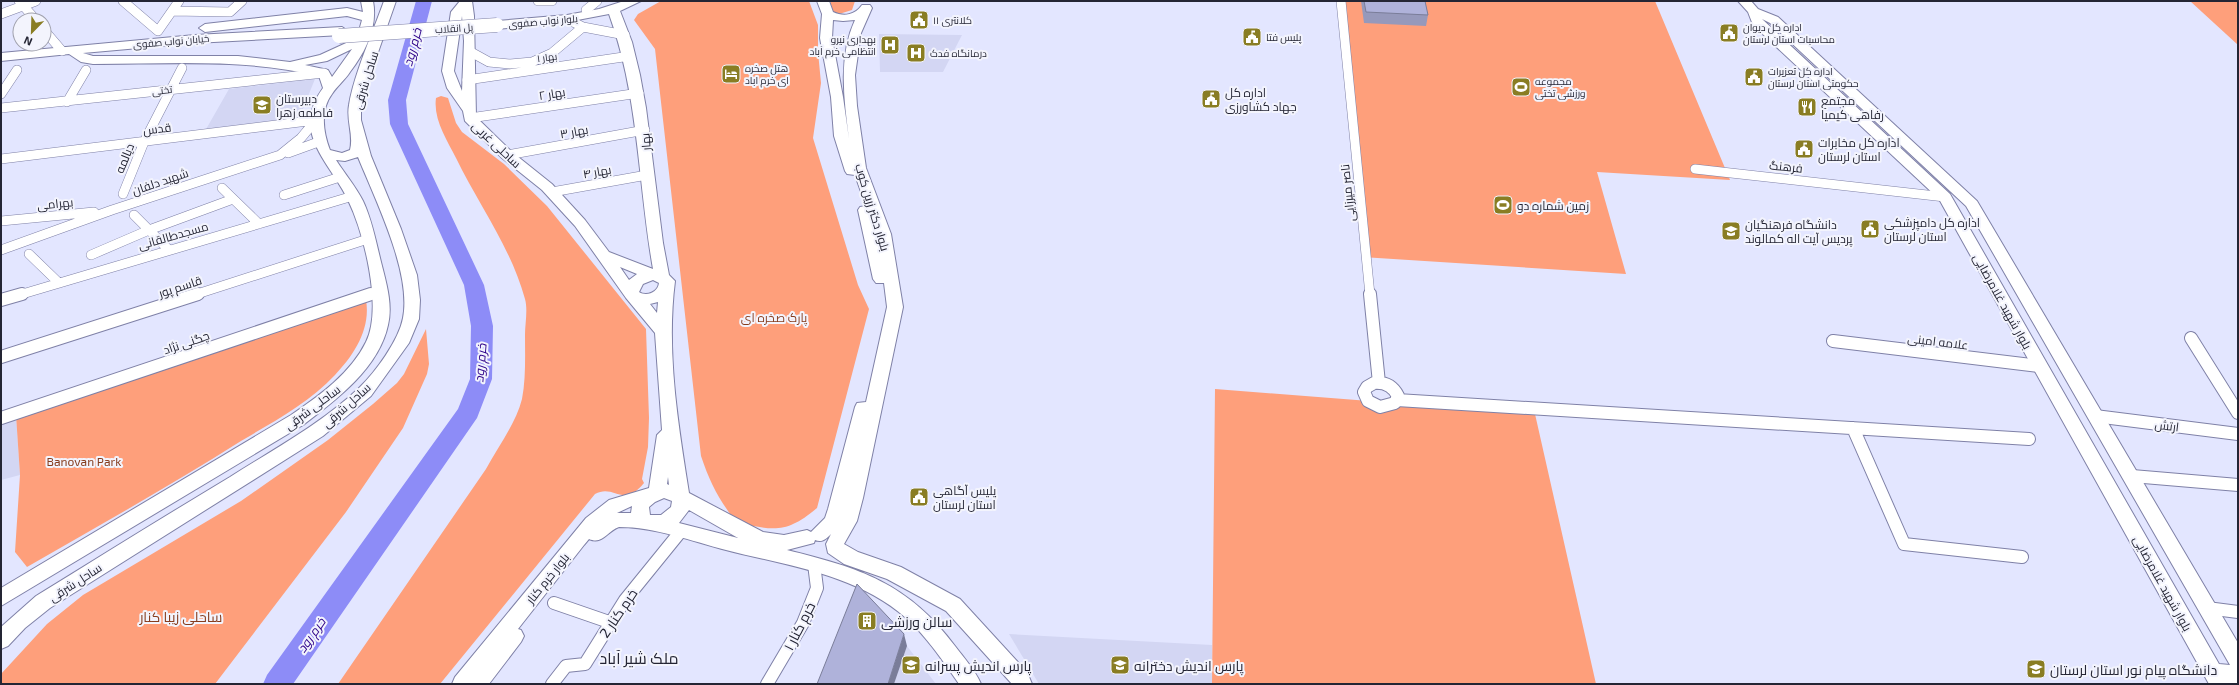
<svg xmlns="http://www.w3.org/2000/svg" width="2239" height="685" font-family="'Exo 2',Cairo,sans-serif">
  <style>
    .built { fill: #d3d6f3 }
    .green { fill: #fe9f7b }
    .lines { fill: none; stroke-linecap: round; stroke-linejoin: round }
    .river { fill: #8d8cf7; fill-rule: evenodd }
    .minor-far1-casing { stroke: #7f81a7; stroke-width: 10 }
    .minor-casing { stroke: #7f81a7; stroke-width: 14 }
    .secondary-casing { stroke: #7f81a7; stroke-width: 2 }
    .minor-far1 { stroke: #fff; stroke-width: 9 }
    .minor { stroke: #fff; stroke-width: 12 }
    .secondary { fill: #fff; fill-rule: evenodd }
    .secondary-bridge-casing { stroke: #7f81a7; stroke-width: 15; stroke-linecap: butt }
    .secondary-bridge { stroke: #fff; stroke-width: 14 }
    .wall { fill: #9699bb }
    .shaded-wall { fill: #7a7d99 }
    .building { fill: #afb2da; stroke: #7a7d99 }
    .labels { text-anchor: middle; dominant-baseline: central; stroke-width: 4; stroke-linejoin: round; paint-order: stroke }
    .far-poi-label { font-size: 10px; fill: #242534; stroke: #f3f4fd; text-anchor: start }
    .far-street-label { font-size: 10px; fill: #242534; stroke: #f3f4fd }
    .street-label { font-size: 12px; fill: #242534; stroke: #f3f4fd }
    .poi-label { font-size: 12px; fill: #242534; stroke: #f3f4fd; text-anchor: start }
    .park-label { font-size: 12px; fill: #863c1d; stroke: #f3f4fd }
    .water-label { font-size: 13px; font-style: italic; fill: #2c0188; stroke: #f3f4fd }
    .near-street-label { font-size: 14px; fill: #242534; stroke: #f3f4fd }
    .near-park-label { font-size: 14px; fill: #863c1d; stroke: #f3f4fd }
    .near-poi-label { font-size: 14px; fill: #242534; stroke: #f3f4fd; text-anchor: start }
    .near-neighbourhood-label { font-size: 16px; fill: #242534; stroke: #f3f4fd }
  </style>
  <rect width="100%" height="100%" fill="#e3e6ff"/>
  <path class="built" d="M879,34l83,1 -19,37h-63z
    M315,79l-17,42 -93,10 24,-42z
    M16,415l4,60 -19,5v-60z
    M1009,634l203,11v39h-173z
    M907,646l29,38h-42z"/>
  <path class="green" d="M661,1h148l9,24v27l3,31 -8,55 45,147 11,24 -52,199c-31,26 -42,22 -80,15 -18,-23 -27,-40 -36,-67l-46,-407 -21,-29 4,-6z
    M830,1h25l-3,9 -13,4 -6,-2z
    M1345,1h310l75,179 -133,-8 29,102 -264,-17z
    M2190,1h48v44z
    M441,96l7,2 8,25 6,9 42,32 43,42 99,123 3,89 -1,29 -6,32 2,4c-21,26 -30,0 -49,11l-155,190h-102l148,-215c12,-22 30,-46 36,-70 4,-20 3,-44 3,-64 0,-11 3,-25 0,-36 -14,-51 -46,-94 -69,-141 -9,-18 -23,-39 -20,-60z
    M366,300c5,29 -12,55 -31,75 -26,28 -62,47 -94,66 -70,44 -142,85 -214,126l-12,-15 5,-77 -4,-60z
    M426,329l3,35 -2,10 -24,54 -57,84 -131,172h-214v-10l46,-50 36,-29 158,-94 87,-61 45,-36 24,-21 7,-9z
    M1215,389l320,25 61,270h-384z"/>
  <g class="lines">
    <path class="river" d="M416,1h16l-26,99 2,24 76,161 9,41 -1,53 -15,39 -184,266h-30l4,-9 191,-266 12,-30 1,-53 -7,-41 -74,-161 -2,-24z"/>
    <defs>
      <path id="minor-far1" d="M19,1l17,19
        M123,1l35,30 21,-30
        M538,1h14
        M1341,1l29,294
        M586,10l11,-9
        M172,11l58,1 12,-11
        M1,14l35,-13
        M569,20l14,7 42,8
        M44,30l18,21
        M469,51l20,11 21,2 22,-2 20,-9 31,-26
        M467,80l163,-24
        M1,94l16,-24
        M67,102l19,-32
        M1,108l323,-35
        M470,118l169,-25
        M288,153l33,-12
        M507,155l138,-25
        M1,159l315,-39
        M1695,169l250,28
        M222,188l37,36
        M552,192l95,-17
        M123,194l21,-52 38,-74
        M284,195l56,-18
        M134,215l35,35
        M1,221l93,-9
        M1,250l111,-40 168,-55 21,-17 15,-18
        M29,254l30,29
        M91,255l58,-25 84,-31
        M19,295l334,-99
        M194,295l174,-56
        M368,295l11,-4"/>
      <path id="minor" d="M1370,294l9,89
        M1,300l21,-6
        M2191,338l47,75
        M1833,341l206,25
        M1,357l197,-63
        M1374,383c11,-1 19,3 24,13l-3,7 -15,4 -12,-6 -4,-9 3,-5z
        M1397,400l632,39
        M2095,416l143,18
        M1,418l370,-124
        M1853,428l51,116 118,13
        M2132,476l106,9
        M554,603l58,20
        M2207,608l31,4
        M552,684l14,-18 19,-2 40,-64 56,-69
        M767,684l36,-61 14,-35 -3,-24"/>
      <path id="secondary" d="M361,1h12c5,26 -7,50 -23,71 -5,8 -13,14 -18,22 -12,16 -9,38 -2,56l12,3 8,-3c4,-15 -4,-29 -1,-45 5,-31 24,-73 35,-104h12l-28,80 -7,24v15l10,36 30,73 16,46 3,25 -1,19 -10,24 -38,53 -48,40 -273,172 -25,20 -17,18 -7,3v-22l35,-31c65,-40 129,-80 194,-119 44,-28 91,-53 129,-89 16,-15 40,-48 44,-70 9,-45 -28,-119 -45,-161l-13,4 -9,-1c9,14 20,27 27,41 9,19 13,41 18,61 5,20 12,42 7,63 -9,43 -52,75 -85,100l-302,181v-18l290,-173c28,-19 60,-42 75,-73 17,-34 -2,-109 -18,-142 -18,-38 -58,-67 -25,-112l-4,-12c-74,-18 -150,-12 -226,-12l-12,-2 -12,-8 -68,7v-8l194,-18 147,-8 6,4 -6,4 -147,8 -112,10 10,3h145l52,6 30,-7 37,-17 5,-18 -15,-4 -142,16 -6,-4 6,-4 142,-16 16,4zM352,49l-20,28 -4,-7 -23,-5 22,-4z
        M460,1h12l2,15 2,101 36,35 40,32 33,36 24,32 44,17c-15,-85 -14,-173 -44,-255l-42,8 -70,7 -6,-4 6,-4 70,-6 32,-6 25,-8h17l-21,10 12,31 8,33 6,33 17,135 6,32 6,6c-9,70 3,143 14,212l74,39 21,3 23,-5 4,2 14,-14 3,-9 27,-102 2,-4 9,-1 21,-95 -3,-24h-8l-3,-4 -15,-69 2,-3 6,-1 -11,-31 -8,-1 -2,-3 -11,-35 -3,-39 -11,-59 2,-24 -5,-13h12l4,11c11,5 22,3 29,-7h8l2,3 -11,25 -6,42 2,31 9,62 25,66 12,73 -40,191 -6,23 -13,23 14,8 43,15 59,32 67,73 5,12h-20l-66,-73 -59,-32 -43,-15 -16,-11 -2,-9 5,-10c-5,5 -9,9 -16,6l-1,3 -27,7c73,18 121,33 168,96 9,12 20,24 26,38h-22c-16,-23 -32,-47 -53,-66 -50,-44 -118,-52 -180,-68 -35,-9 -71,-23 -107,-23 -12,4 -16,18 -30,12l-5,6 -66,84 3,1 3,6 -3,6 -32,42h-37l3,-7 131,-159 23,-18 40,-12 8,-53 5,-5 -7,-97 -29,-35 -51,-72 -33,-36 -40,-32 -37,-37 -2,-10 -16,-23 -5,-17 9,-59zM462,16l2,25 -2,50 -8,-20zM833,20l10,1 12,-1c-17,37 -11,79 -6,119l-6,-42 -11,-59zM620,267l17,7 -8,6zM653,280l6,3c-1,9 -12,14 -20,9l4,-8zM658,302l-1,11 -7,-9zM668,477l1,8 -2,-1zM664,498l8,3 -1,6 -10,8h-11l-1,-8 6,-5zM632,506l-1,7h-14zM689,510l49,28 -59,-15z
        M1738,1h13l7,8 20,8 199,184 261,442v41h-29l-270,-485 -186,-174 -5,-13zM1762,19l8,4 196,183 264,459 -11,-1 -269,-470z"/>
    </defs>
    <use href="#minor-far1" class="minor-far1-casing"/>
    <use href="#minor" class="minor-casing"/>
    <use href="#secondary" class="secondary-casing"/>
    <use href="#minor-far1" class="minor-far1"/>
    <use href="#minor" class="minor"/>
    <use href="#secondary" class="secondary"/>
    <defs>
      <path id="secondary-bridge" d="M339,36l158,-11"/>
    </defs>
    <use href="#secondary-bridge" class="secondary-bridge-casing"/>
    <use href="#secondary-bridge" class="secondary-bridge"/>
  </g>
  <path class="wall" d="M1361,1h64l3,14 -2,11 -62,-3z"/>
  <path class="shaded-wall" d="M904,634l3,12 -13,38h-6z"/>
  <path class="building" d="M1364,1h61l3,14 -62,-3z
    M857,584l47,50 -16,50h-71z"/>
  <defs>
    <symbol id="civic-square" viewBox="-11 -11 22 22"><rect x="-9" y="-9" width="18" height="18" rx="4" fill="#897d23" stroke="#f3f4fd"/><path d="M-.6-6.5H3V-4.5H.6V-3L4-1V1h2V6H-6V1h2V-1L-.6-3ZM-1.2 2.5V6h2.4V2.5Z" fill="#fff"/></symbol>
    <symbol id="hospital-square" viewBox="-11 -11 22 22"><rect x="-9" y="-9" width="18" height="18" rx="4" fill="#897d23" stroke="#f3f4fd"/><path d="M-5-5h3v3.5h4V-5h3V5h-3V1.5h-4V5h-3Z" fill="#fff"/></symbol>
    <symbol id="hotel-square" viewBox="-11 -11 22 22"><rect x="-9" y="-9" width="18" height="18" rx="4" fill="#897d23" stroke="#f3f4fd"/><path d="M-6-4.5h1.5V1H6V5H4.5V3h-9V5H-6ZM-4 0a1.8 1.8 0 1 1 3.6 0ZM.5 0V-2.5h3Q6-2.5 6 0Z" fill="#fff"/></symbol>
    <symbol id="stadium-square" viewBox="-11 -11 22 22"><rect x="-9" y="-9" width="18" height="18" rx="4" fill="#897d23" stroke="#f3f4fd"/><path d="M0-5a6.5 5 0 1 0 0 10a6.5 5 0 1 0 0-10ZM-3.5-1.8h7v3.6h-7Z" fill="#fff"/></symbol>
    <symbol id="school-square" viewBox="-11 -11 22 22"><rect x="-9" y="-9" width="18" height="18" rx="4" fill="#897d23" stroke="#f3f4fd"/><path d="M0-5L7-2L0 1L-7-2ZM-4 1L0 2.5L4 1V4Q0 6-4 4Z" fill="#fff"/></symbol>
    <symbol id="restaurant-square" viewBox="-11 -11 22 22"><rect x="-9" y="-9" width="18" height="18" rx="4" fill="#897d23" stroke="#f3f4fd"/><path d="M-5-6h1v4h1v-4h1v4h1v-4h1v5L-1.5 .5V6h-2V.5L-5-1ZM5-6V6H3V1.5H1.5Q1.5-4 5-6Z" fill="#fff"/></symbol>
    <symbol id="university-square" viewBox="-11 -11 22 22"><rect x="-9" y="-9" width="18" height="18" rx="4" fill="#897d23" stroke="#f3f4fd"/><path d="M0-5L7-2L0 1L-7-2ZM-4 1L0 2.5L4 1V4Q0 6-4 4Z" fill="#fff"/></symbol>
    <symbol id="building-square" viewBox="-11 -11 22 22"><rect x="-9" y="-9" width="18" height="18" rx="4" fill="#897d23" stroke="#f3f4fd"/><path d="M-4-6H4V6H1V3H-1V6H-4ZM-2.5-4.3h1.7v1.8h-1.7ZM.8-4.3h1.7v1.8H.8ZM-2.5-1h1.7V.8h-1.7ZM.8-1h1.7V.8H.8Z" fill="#fff"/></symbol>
  </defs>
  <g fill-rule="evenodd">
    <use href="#civic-square" x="908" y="9" width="22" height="22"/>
    <use href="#civic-square" x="1718" y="22" width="22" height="22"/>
    <use href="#civic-square" x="1241" y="26" width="22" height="22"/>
    <use href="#hospital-square" x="879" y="34" width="22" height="22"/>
    <use href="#hospital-square" x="905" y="42" width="22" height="22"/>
    <use href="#hotel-square" x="720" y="63" width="22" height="22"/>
    <use href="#civic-square" x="1743" y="66" width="22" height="22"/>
    <use href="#stadium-square" x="1510" y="76" width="22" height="22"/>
    <use href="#civic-square" x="1200" y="88" width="22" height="22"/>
    <use href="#school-square" x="251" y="94" width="22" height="22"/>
    <use href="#restaurant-square" x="1796" y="96" width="22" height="22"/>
    <use href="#civic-square" x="1793" y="138" width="22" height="22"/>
    <use href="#stadium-square" x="1492" y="194" width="22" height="22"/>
    <use href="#civic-square" x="1859" y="218" width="22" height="22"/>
    <use href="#university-square" x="1720" y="220" width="22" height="22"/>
    <use href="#civic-square" x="908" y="486" width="22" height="22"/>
    <use href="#building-square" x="856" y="610" width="22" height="22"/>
    <use href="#school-square" x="900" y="654" width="22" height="22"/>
    <use href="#school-square" x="1109" y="654" width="22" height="22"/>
    <use href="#university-square" x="2025" y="658" width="22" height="22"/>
  </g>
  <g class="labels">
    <g class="far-poi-label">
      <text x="933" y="20">کلانتری ۱۱</text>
      <text x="1743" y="27">اداره کل دیوان<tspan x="1743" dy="12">محاسبات استان لرستان</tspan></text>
      <text x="1266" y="37">پلیس فتا</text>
      <text x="876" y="39" text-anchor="end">بهداری نیرو<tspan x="876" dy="12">انتظامی خرم آباد</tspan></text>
      <text x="930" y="53">درمانگاه فدک</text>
      <text x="745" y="68">هتل صخره<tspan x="745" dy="12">ای خرم اباد</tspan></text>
      <text x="1768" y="71">اداره کل تعزیرات<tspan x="1768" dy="12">حکومتی استان لرستان</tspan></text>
      <text x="1535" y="81">مجموعه<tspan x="1535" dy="12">ورزشی تختی</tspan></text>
    </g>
    <g class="far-street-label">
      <text transform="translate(543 21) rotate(-5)">بلوار نواب صفوی</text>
      <text transform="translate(454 28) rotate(-4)">پل انقلاب</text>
      <text transform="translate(171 41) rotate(-5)">خیابان نواب صفوی</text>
      <text transform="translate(547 57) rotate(-8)">بهار ۱</text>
      <text transform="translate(162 90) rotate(-7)">تختی</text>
    </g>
    <g class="street-label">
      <text transform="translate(365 80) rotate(-73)">ساحل شرقی</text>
      <text transform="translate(552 93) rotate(-9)">بهار ۲</text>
      <text transform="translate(157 128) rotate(-7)">قدس</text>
      <text transform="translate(574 131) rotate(-10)">بهار ۳</text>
      <text transform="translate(645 142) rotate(-94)">بهار</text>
      <text transform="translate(497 144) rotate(43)">ساحلی غربی</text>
      <text transform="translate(124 158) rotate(-68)">دیالمه</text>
      <text transform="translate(1786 166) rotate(6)">فرهنگ</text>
      <text transform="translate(597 171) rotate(-10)">بهار ۴</text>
      <text transform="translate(160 181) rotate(-19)">شهید دلفان</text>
      <text transform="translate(1347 193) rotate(-96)">ناصر میرزایی</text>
      <text transform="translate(55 203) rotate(-6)">بهرامی</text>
      <text transform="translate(873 207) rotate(73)">بلوار دکتر زرین کوب</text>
      <text transform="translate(173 235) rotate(-16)">مسجدطالقانی</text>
      <text transform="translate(180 286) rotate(-18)">قاسم پور</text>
      <text transform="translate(2003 301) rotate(61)">بلوار شهید غلامرضایی</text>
      <text transform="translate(1938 341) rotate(7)">علامه امینی</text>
      <text transform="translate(186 342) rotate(-19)">چگنی نژاد</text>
      <text transform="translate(346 405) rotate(-42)">ساحل شرقی</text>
      <text transform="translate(312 407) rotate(-37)">ساحلی شرقی</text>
      <text transform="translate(2167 425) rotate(7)">ارتش</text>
      <text transform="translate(547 578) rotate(-51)">بلوار خرم کنار</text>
      <text transform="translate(75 582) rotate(-33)">ساحل شرقی</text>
      <text transform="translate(2163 583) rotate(61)">بلوار شهید غلامرضایی</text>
    </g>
    <g class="poi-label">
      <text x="1225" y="92">اداره کل<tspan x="1225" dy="14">جهاد کشاورزی</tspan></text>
      <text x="276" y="98">دبیرستان<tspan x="276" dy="14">فاطمه زهرا</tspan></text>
      <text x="1821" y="100">مجتمع<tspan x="1821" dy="14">رفاهی کیمیا</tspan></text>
      <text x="1818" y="142">اداره کل مخابرات<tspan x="1818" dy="14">استان لرستان</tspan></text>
      <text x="1517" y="205">زمین شماره دو</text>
      <text x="1884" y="222">اداره کل دامپزشکی<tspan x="1884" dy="14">استان لرستان</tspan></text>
      <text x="1745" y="224">دانشگاه فرهنگیان<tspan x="1745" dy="14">پردیس آیت اله کمالوند</tspan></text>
      <text x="933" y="490">پلیس آگاهی<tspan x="933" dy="14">استان لرستان</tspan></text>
    </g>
    <g class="park-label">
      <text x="774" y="317">پارک صخره ای</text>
      <text x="84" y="461">Banovan Park</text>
    </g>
    <g class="water-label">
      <text transform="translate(412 47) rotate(-75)">خرم رود</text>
      <text transform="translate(480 363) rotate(-85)">خرم رود</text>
      <text transform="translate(311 635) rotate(-55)">خرم رود</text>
    </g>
    <g class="near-street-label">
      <text transform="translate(618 613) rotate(-56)">خرم کنار 2</text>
      <text transform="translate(799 626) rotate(-63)">خرم کنار ۱</text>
    </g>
    <g class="near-park-label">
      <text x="181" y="616">ساحلی زیبا کنار</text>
    </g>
    <g class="near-poi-label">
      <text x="881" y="621">سالن ورزشی</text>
      <text x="925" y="665">پارس اندیش پسرانه</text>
      <text x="1134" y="665">پارس اندیش دخترانه</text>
      <text x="2050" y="669">دانشگاه پیام نور استان لرستان</text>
    </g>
    <g class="near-neighbourhood-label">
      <text x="639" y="657">ملک شیر آباد</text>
    </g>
  </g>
  <rect width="2239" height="685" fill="none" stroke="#242534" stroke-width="4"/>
  <g transform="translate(32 32) rotate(203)"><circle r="19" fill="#f3f4fd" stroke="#a0a1ad"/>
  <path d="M0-3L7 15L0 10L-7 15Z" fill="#897d23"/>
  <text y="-6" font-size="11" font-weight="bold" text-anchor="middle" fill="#242534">N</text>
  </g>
</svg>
